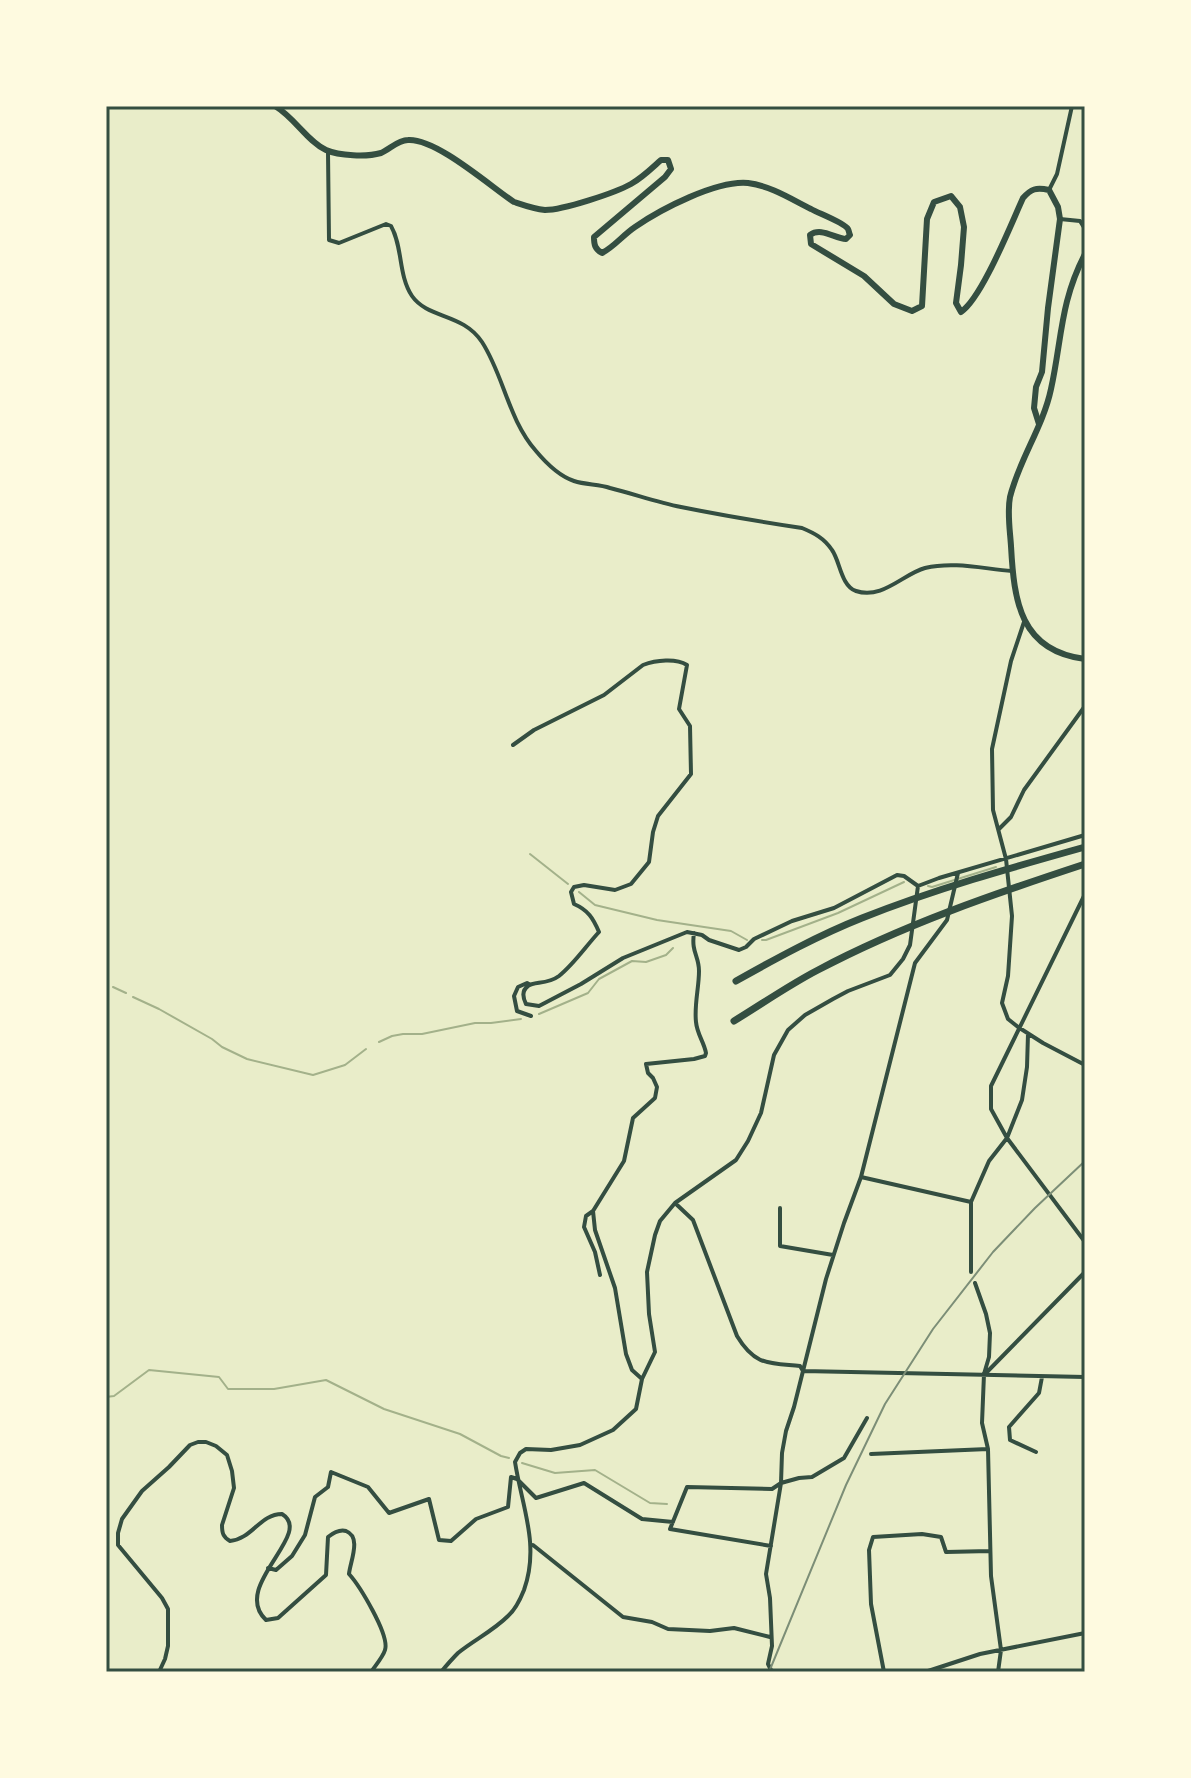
<svg xmlns="http://www.w3.org/2000/svg" width="1191" height="1778" font-family="'Titillium Web',sans-serif">
  <style>
    .lines { fill: none; stroke-linecap: round; stroke-linejoin: round }
    .stream { stroke: #a3b18a; stroke-width: 2 }
    .minor { stroke: #344e41; stroke-width: 4 }
    .secondary { stroke: #344e41; stroke-width: 6 }
    .primary { stroke: #344e41; stroke-width: 6 }
    .motorway { stroke: #344e41; stroke-width: 7 }
    .rail { stroke: #7c8e77; stroke-width: 2 }
    .neatline { fill: none; stroke: #344e41; stroke-width: 3 }
  </style>
  <rect width="100%" height="100%" fill="#e9edc9"/>
  <g class="lines">
    <path class="stream" d="M530,854l38,30
      M928,886l4,1 64,-20
      M579,892l16,13 62,15 74,11 16,9
      M762,940h4l72,-27 66,-31
      M113,987l13,6
      M133,997l26,12 53,30 10,8 25,12 66,16 32,-10 21,-16
      M539,1014l49,-21 11,-14 33,-18 14,1 20,-7 7,-7
      M379,1042l13,-6 11,-2h19l53,-11h16l30,-4
      M106,1397l8,-1 35,-26 70,7 9,12h46l52,-9 58,29 76,25 41,22 8,2
      M522,1463l33,10 40,-3 55,33 17,1"/>
    <path class="minor" d="M328,152l1,88 10,3 47,-19 5,2c12,21 7,49 21,70 16,23 51,17 70,46 22,34 26,77 54,109 10,12 23,25 38,30 12,4 25,3 36,7 24,6 47,14 71,19 40,8 81,15 121,21 12,5 22,10 30,22 8,11 9,36 24,41 26,9 47,-17 69,-23 29,-7 59,1 87,3
      M1049,190l8,-16 15,-68
      M1060,219l20,2 5,8
      M1024,622l-13,39 -19,88 1,61 13,49 6,57 -4,60 -6,27 6,16 10,8 25,16 42,22
      M513,745l21,-15 70,-35 39,-30c13,-5 33,-7 44,0l-8,44 11,17 1,48 -33,42 -5,16 -4,30 -18,22 -16,6 -31,-5 -10,2 -3,5 3,12c14,6 19,14 25,28 -13,14 -25,32 -40,44 -12,9 -25,5 -31,10 -7,5 -5,12 -2,18l13,2 42,-22 42,-26 64,-26 15,3 7,5 30,10 7,-3 8,-8 38,-18 42,-13 63,-33 7,1 14,10 21,-8 146,-43
      M999,829l12,-12 13,-27 61,-84
      M1085,894l-94,192v23l16,29 78,104
      M530,985l-3,-2 -9,4 -4,9 3,15 14,5
      M861,1177l110,25
      M675,1203l18,17 44,116c18,30 32,27 63,30l3,5
      M780,1208v38l53,9
      M593,1211l-7,5 -2,11 11,25 5,23
      M971,1272v-70l18,-41 18,-23 15,-38 5,-33 1,-33
      M975,1283l11,31 4,19 -1,24 -5,17 -2,49 6,26 3,127 10,74 -3,22
      M803,1371l282,6
      M986,1373l99,-101
      M642,1379l-10,-9 -6,-16 -11,-66 -20,-58 -2,-19 31,-50 9,-43 22,-20 2,-11 -4,-9 -5,-5 -2,-9 48,-5 11,-3 1,-3c-2,-11 -9,-19 -10,-31 -2,-17 3,-34 3,-51 0,-15 -8,-19 -5,-38
      M1036,1452l-26,-12 -1,-13 30,-34 3,-16
      M871,1454l117,-5
      M533,1545l90,72 29,5 16,7 42,2 24,-3 36,9
      M771,1546l-101,-17 17,-42 85,2 9,-6 18,-5 13,-1 32,-19 23,-40
      M268,1568l8,2 16,-14 13,-21 10,-38 13,-10 3,-15 37,15 21,26 40,-14 10,41 12,1 25,-22 32,-12 3,-30 6,2 19,19 48,-15 58,36 31,3
      M159,1672l6,-13 3,-13v-37l-6,-11 -44,-53v-12l4,-14 20,-28 27,-24 21,-22 8,-3h8l10,4 11,9 5,16 2,17 -12,37c0,8 1,12 8,16 22,-2 30,-27 52,-27 33,20 -52,72 -16,106l12,-2 48,-43 2,-38c5,-4 11,-8 18,-6 16,6 4,31 3,43 10,11 41,61 36,76 -2,7 -10,16 -14,22
      M441,1672c5,-6 11,-13 17,-19 16,-13 35,-22 50,-37 8,-7 12,-16 16,-26 16,-45 -2,-83 -9,-128l5,-9 6,-4 25,1 29,-5 33,-15 23,-21 6,-30 13,-27 -6,-38 -2,-42 8,-37 5,-14 15,-18 61,-43 12,-19 13,-28 13,-58 14,-25 17,-15 28,-16 15,-8 42,-16 13,-16 7,-14 8,-59
      M772,1672l-4,-8 4,-18 -2,-48 -4,-24 15,-91 1,-30 4,-22 8,-24 32,-128 18,-56 17,-46 54,-214 32,-43 11,-47
      M884,1672l-13,-68 -2,-54 4,-13 49,-3 19,3 5,15 44,-1
      M925,1672l55,-18 105,-21"/>
    <path class="secondary" d="M275,106c20,12 32,35 51,44 13,6 41,7 55,3 9,-4 17,-13 27,-13 28,-2 82,46 106,62 9,3 20,7 31,8 18,0 70,-17 86,-26 11,-6 21,-16 30,-24h7l3,9 -6,8 -71,60c0,8 1,12 8,16 12,-6 21,-18 33,-26 26,-18 82,-47 113,-44 23,3 43,16 63,26 7,4 34,14 37,20 1,2 1,4 2,6l-4,4c-12,-1 -25,-12 -36,-4l1,9 53,32 30,28 18,7 10,-5 5,-87 7,-17 17,-6 9,11 4,20 -3,38 -5,38 5,9c21,-14 50,-88 62,-114 8,-9 13,-11 26,-8l9,17 2,12 -12,89 -6,64 -6,15 -2,21 5,16"/>
    <path class="primary" d="M1085,254c-25,48 -23,85 -34,135 -8,38 -32,71 -41,108 -3,16 0,33 1,49 3,55 9,105 74,113"/>
    <path class="motorway" d="M736,981c41,-23 83,-46 126,-63 73,-29 148,-50 223,-71
      M734,1021c28,-17 55,-36 84,-51 85,-45 176,-76 267,-106"/>
    <path class="rail" d="M769,1672l77,-187 39,-81 48,-75 60,-77 42,-44 50,-47"/>
  </g>
  <rect width="1191" height="1778" fill="none" stroke="#fefae0" stroke-width="216"/>
  <rect x="108" y="108" width="975" height="1562" class="neatline"/>
</svg>
